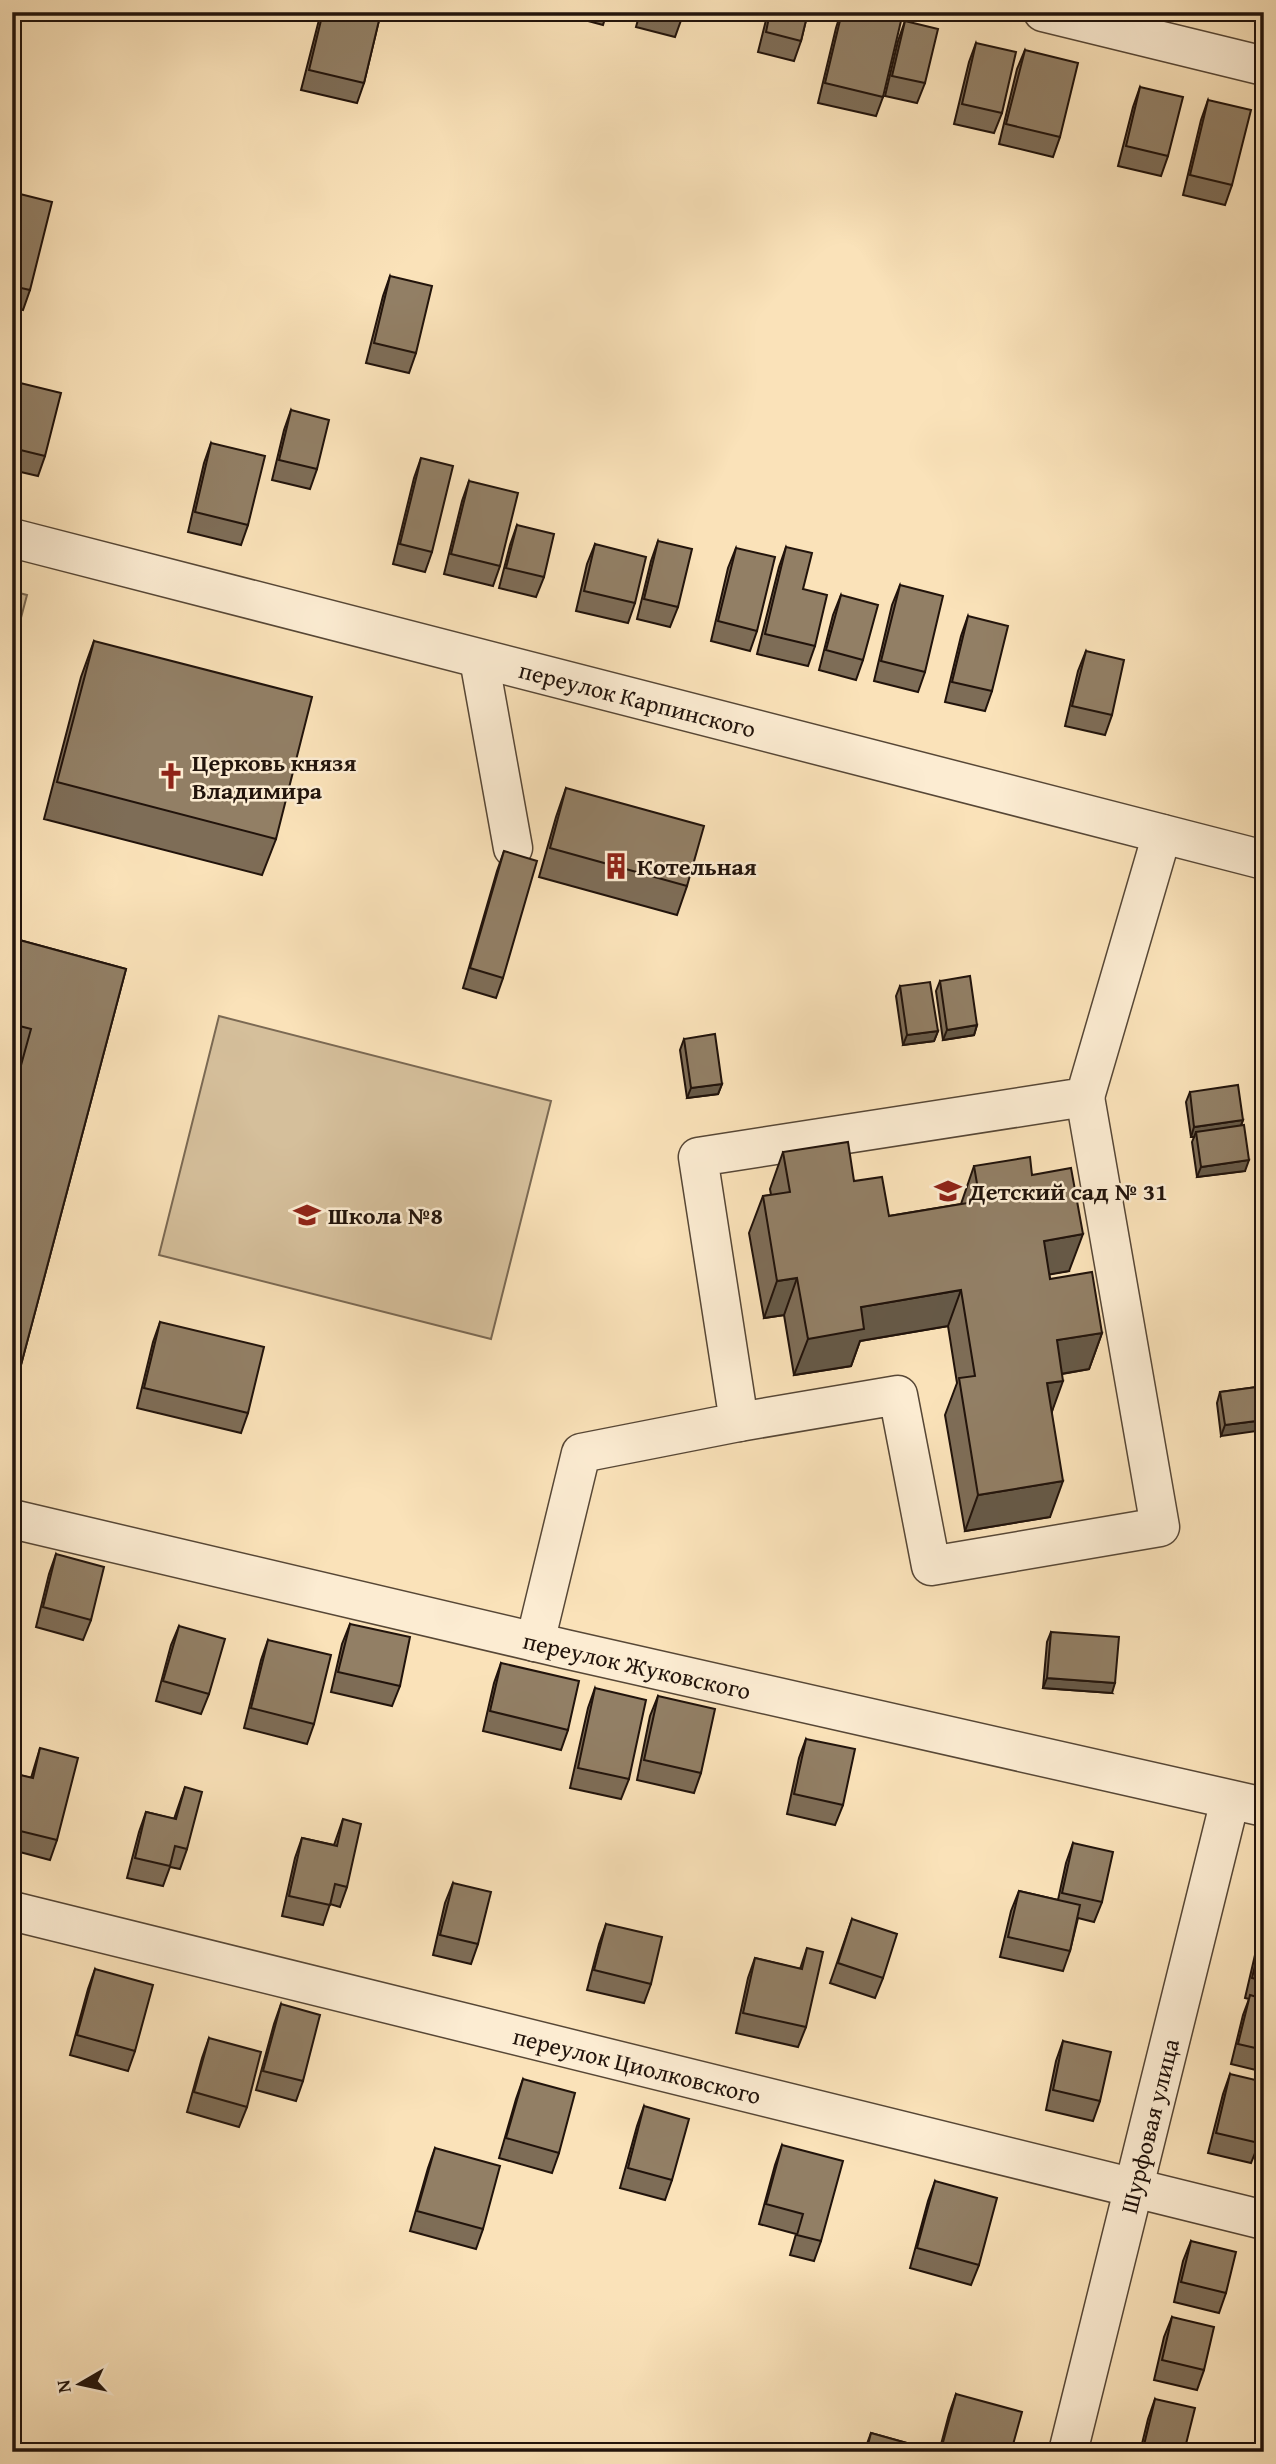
<svg xmlns="http://www.w3.org/2000/svg" width="1276" height="2464" font-family="'Gentium Book Plus',serif">
  <style>
    .green { fill: #d5bf9b; stroke: #7b6953; stroke-width: 2 }
    .lines { fill: none; stroke-linecap: round; stroke-linejoin: round }
    .minor-casing { stroke: #574736; stroke-width: 41 }
    .minor { stroke: #fcecd2; stroke-width: 38 }
    .wall { fill: #7e6d57; stroke: #21130b; stroke-width: 2 }
    .shaded-wall { fill: #665947; stroke: #21130b; stroke-width: 2 }
    .building { fill: #927f65; stroke: #21130b; stroke-width: 2 }
    .labels { text-anchor: middle; dominant-baseline: central; stroke-width: 5; stroke-linejoin: round; paint-order: stroke }
    .street-label { font-size: 24px; fill: #21130b; stroke: #fcecd2 }
    .poi-label { font-size: 24px; font-weight: bold; fill: #21130b; stroke: #fcecd2; text-anchor: start }
  </style>
  <rect width="100%" height="100%" fill="#fae2b9"/>
  <filter id="stains"><feTurbulence type="fractalNoise" baseFrequency=".00286" numOctaves="4"/><feColorMatrix values="0 0 0 0 .2 0 0 0 0 .09 0 0 0 0 .02 0 0 0 .5 -.17"/></filter>
  <radialGradient id="worn" r=".72"><stop offset=".6" stop-color="#630" stop-opacity="0"/><stop offset="1" stop-color="#630" stop-opacity=".3"/></radialGradient>
  <path class="green" d="M12,591l15,4 -15,57z
    M219,1016l332,85 -60,238 -332,-84z"/>
  <g class="lines">
    <defs>
      <g id="minor">
        <path d="M1043,12l221,54"/>
        <path id="s1" d="M12,538l1252,322"/>
        <path d="M479,659l34,189"/>
        <path d="M739,1422l159,-27 33,171 229,-39 -75,-430"/>
        <path id="s2" d="M12,1519l553,130 699,158"/>
        <path d="M535,1642l46,-189 158,-31 -41,-265 387,-60 77,-263"/>
        <path id="s3" d="M12,1911l1252,309"/>
        <path id="s4" d="M1068,2452l162,-652"/>
      </g>
    </defs>
    <use href="#minor" class="minor-casing"/>
    <use href="#minor" class="minor"/>
  </g>
  <path class="wall" d="M321,12h60l-17,71 -7,20 -56,-13z
    M579,12h28l-4,13 -26,-7z
    M640,12h44l-9,25 -39,-10z
    M768,12h40l-7,29 -7,20 -36,-9z
    M841,12h22l20,85 -7,19 -58,-13 18,-75z
    M905,21l20,62 -8,20 -32,-7 13,-55z
    M976,43l26,70 -8,20 -40,-9 15,-62z
    M1025,50l35,87 -7,20 -54,-13 18,-75z
    M1140,87l28,69 -7,20 -43,-10 15,-59z
    M1208,100l24,85 -7,20 -42,-10 18,-75z
    M12,192l18,98 -7,20 -11,-3z
    M390,276l26,77 -7,20 -43,-10 17,-67z
    M12,381l33,75 -7,20 -26,-6z
    M291,410l26,59 -7,20 -38,-9 12,-50z
    M211,443l37,82 -7,20 -53,-13 16,-69z
    M421,458l11,94 -7,20 -32,-8 21,-86z
    M469,481l31,85 -7,20 -49,-12 18,-73z
    M517,525l27,52 -8,20 -37,-9 11,-43z
    M658,541l20,66 -8,20 -33,-8 14,-58z
    M595,544l40,59 -7,20 -52,-12 11,-47z
    M786,547l17,42 12,57 -7,20 -51,-12 22,-87z
    M736,548l21,83 -7,20 -39,-10 17,-73z
    M900,585l25,87 -7,20 -44,-11 18,-76z
    M841,595l22,65 -7,20 -37,-10 14,-55z
    M968,616l24,75 -7,20 -40,-9 16,-66z
    M94,641l182,198 -14,36 -218,-56 37,-142z
    M1086,651l26,64 -7,20 -40,-9 13,-55z
    M566,788l121,98 -10,29 -138,-38 17,-60z
    M504,851l-1,127 -7,20 -33,-10 34,-117z
    M12,938l114,31 -109,411 -5,13v-306l8,-29 -8,-2z
    M940,981l37,44 -3,10 -31,5 -7,-49z
    M900,986l38,45 -4,10 -31,4 -7,-49z
    M684,1039l38,45 -4,10 -31,4 -7,-48z
    M1190,1092l53,28 -2,6 4,45 -48,6 -5,-35 2,-5h-3l-5,-35z
    M783,1152l71,29 35,35 72,-12 13,-38 58,9 37,96 -20,3 1,5 52,54 -13,36 -27,5 -10,37 -2,106 -85,14 -20,-116 12,-32 -9,-57 -88,15 -9,25 -57,9 -10,-60 -20,3 -15,-85 14,-37 8,-1 -1,-6z
    M160,1322l88,91 -7,20 -104,-25 16,-66z
    M1264,1386l-43,50 -4,-33 3,-11z
    M56,1554l35,66 -8,20 -47,-13 13,-53z
    M350,1624l50,62 -8,20 -61,-14 11,-48z
    M179,1626l30,68 -8,20 -45,-13 15,-56z
    M1051,1632l61,61 -69,-5 4,-46z
    M268,1640l46,84 -7,20 -63,-16 17,-68z
    M501,1663l67,67 -7,20 -78,-19 11,-48z
    M595,1688l34,91 -8,20 -51,-11 18,-80z
    M658,1696l43,77 -7,20 -57,-13 13,-64z
    M806,1739l37,66 -8,20 -48,-11 12,-56z
    M40,1748l17,92 -7,20 -38,-10v-77l19,5z
    M185,1787l2,62 -7,20 -10,-2 -7,19 -36,-8 12,-46 7,-20 28,7z
    M343,1819l4,68 -7,20 -10,-3 -7,21 -41,-9 13,-58 7,-20 32,7z
    M1073,1843l29,59 -8,20 -16,-4 -8,33 -7,20 -63,-14 11,-46 8,-20 39,9 8,-37z
    M453,1883l25,61 -7,20 -38,-9 12,-52z
    M852,1919l31,59 -8,20 -45,-15z
    M606,1924l45,60 -7,19 -57,-13 12,-46z
    M1264,1926v146l-33,-8 12,-49 6,-16 -4,-1 13,-56z
    M807,1948l-1,79 -8,20 -62,-14 12,-55 7,-20 45,11z
    M95,1969l40,82 -7,20 -58,-16 18,-66z
    M281,2004l22,77 -7,20 -40,-11 18,-66z
    M209,2038l38,69 -8,20 -52,-15 15,-54z
    M1063,2041l37,60 -7,20 -47,-11 10,-49z
    M1230,2074l29,69 -8,20 -43,-10 15,-59z
    M523,2079l36,74 -7,20 -53,-15 17,-59z
    M644,2106l28,74 -7,20 -45,-12 17,-62z
    M782,2145l39,96 -7,20 -24,-6 6,-21 -37,-10 16,-59z
    M435,2148l48,81 -7,20 -66,-18 18,-63z
    M935,2181l44,84 -8,20 -61,-17 18,-67z
    M1191,2241l35,52 -7,20 -45,-11 9,-41z
    M1172,2317l32,53 -7,20 -43,-10 10,-43z
    M956,2394l55,58h-147l7,-19 68,19 10,-38z
    M1155,2399l29,53h-44l8,-33z"/>
  <path class="shaded-wall" d="M977,1025l-3,10 -31,5 4,-10z
    M938,1031l-4,10 -31,4 4,-10z
    M722,1084l-4,10 -31,4 4,-10z
    M1243,1120l-4,10 -43,2 -2,5h-3l3,-10z
    M1249,1160l-4,11 -48,6 4,-10z
    M1083,1234l-14,37 -39,7 14,-37z
    M797,1278l-13,37 -20,3 13,-37z
    M961,1290l-13,36 -88,15 -9,25 -57,9 14,-36 53,-32z
    M1102,1333l-13,36 -46,8 14,-37z
    M1063,1381l-13,36 -3,-34z
    M1264,1420v10l-43,6 4,-11z
    M1063,1481l-13,36 -85,14 13,-36z
    M1047,1678l68,5 -3,10 -69,-5z"/>
  <path class="building" d="M323,12h58l-17,71 -55,-13z
    M663,12h21l-2,5z
    M770,12h38l-7,29 -35,-9z
    M842,12h21l38,9 -18,76 -58,-14z
    M905,21l33,8 -13,54 -33,-7z
    M976,43l40,9 -14,61 -40,-9z
    M1025,50l53,13 -18,74 -54,-13z
    M1140,87l43,10 -15,59 -42,-10z
    M1208,100l43,10 -19,75 -42,-10z
    M12,192l40,10 -22,88 -18,-4z
    M390,276l42,10 -16,67 -42,-10z
    M12,381l49,12 -16,63 -33,-8z
    M291,410l38,10 -12,49 -38,-9z
    M211,443l54,13 -17,69 -53,-13z
    M421,458l32,8 -21,86 -32,-8z
    M469,481l49,12 -18,73 -49,-12z
    M517,525l37,9 -10,43 -38,-9z
    M658,541l34,8 -14,58 -34,-8z
    M595,544l51,13 -11,46 -51,-12z
    M786,547l26,6 -9,36 24,6 -12,51 -50,-12z
    M736,548l39,9 -18,74 -39,-10z
    M900,585l43,11 -18,76 -44,-11z
    M841,595l37,10 -15,55 -37,-10z
    M968,616l40,10 -16,65 -40,-9z
    M94,641l218,56 -36,142 -219,-57z
    M1086,651l38,9 -12,55 -40,-9z
    M566,788l138,38 -17,60 -137,-38z
    M504,851l33,10 -34,117 -33,-10z
    M12,938l114,31 -109,411 -5,-2v-280l19,-69 -19,-5z
    M970,976l7,49 -30,5 -7,-49z
    M930,982l8,49 -31,4 -7,-49z
    M715,1034l7,50 -31,4 -7,-49z
    M1238,1085l5,35 -49,7 -4,-35z
    M1244,1125l5,35 -48,7 -5,-35z
    M848,1142l6,39 28,-4 7,39 91,-15 -6,-35 56,-9 2,18 39,-7 12,66 -39,7 6,38 42,-7 10,61 -45,7 6,41 -16,2 16,98 -85,14 -19,-117 16,-2 -14,-86 -100,17 3,22 -56,10 -11,-61 -20,3 -14,-85 27,-4 -7,-40z
    M160,1322l104,25 -16,66 -104,-25z
    M1264,1386v34l-39,5 -5,-33z
    M56,1554l48,13 -13,53 -48,-13z
    M350,1624l60,13 -10,49 -62,-14z
    M179,1626l46,13 -16,55 -46,-13z
    M1051,1632l68,5 -4,46 -68,-5z
    M268,1640l63,15 -17,69 -63,-16z
    M501,1663l78,18 -11,49 -78,-19z
    M595,1688l51,12 -17,79 -51,-11z
    M658,1696l57,13 -14,64 -57,-13z
    M806,1739l49,10 -12,56 -49,-11z
    M40,1748l38,10 -21,82 -45,-11v-56l21,5z
    M185,1787l17,5 -15,57 -12,-3 -5,20 -35,-8 11,-46 30,7z
    M343,1819l18,5 -14,63 -12,-3 -5,21 -41,-9 13,-58 35,8z
    M1073,1843l40,9 -11,50 -40,-9z
    M453,1883l38,9 -13,52 -38,-9z
    M1019,1891l61,14 -10,46 -62,-14z
    M852,1919l45,15 -14,44 -45,-15z
    M606,1924l56,13 -11,47 -57,-14z
    M1264,1928v53l-12,-3z
    M807,1948l16,4 -17,75 -63,-14 12,-55 47,11z
    M95,1969l58,16 -18,66 -58,-16z
    M1250,1995l14,4v51l-26,-6z
    M281,2004l39,11 -17,66 -40,-10z
    M209,2038l52,14 -14,55 -53,-15z
    M1063,2041l48,11 -11,49 -47,-11z
    M1230,2074l34,8v41l-5,20 -43,-10z
    M523,2079l52,14 -16,60 -53,-15z
    M644,2106l45,13 -17,61 -44,-12z
    M782,2145l61,16 -22,80 -24,-6 6,-21 -37,-10z
    M435,2148l65,18 -17,63 -66,-18z
    M935,2181l62,17 -18,67 -62,-17z
    M1191,2241l45,11 -10,41 -45,-11z
    M1172,2317l42,10 -10,43 -42,-10z
    M956,2394l66,18 -11,40h-46l-23,-6z
    M1155,2399l40,9 -11,44h-13l-27,-7z
    M871,2433l68,19h-73z"/>
  <defs>
    <symbol id="church-bare" viewBox="-9 -9 18 18"><path d="M-1.2-6h2.4v3.5h3.3v2.4h-3.3V6h-2.4V-.1h-3.3v-2.4h3.3Z" fill="#8f2418" stroke="#fcecd2" stroke-width="2.5" paint-order="stroke"/></symbol>
    <symbol id="building-bare" viewBox="-9 -9 18 18"><path d="M-4-6H4V6H1V3H-1V6H-4ZM-2.5-4.3h1.7v1.8h-1.7ZM.8-4.3h1.7v1.8H.8ZM-2.5-1h1.7V.8h-1.7ZM.8-1h1.7V.8H.8Z" fill="#8f2418" stroke="#fcecd2" stroke-width="2.5" paint-order="stroke"/></symbol>
    <symbol id="school-bare" viewBox="-9 -9 18 18"><path d="M0-5L7-2L0 1L-7-2ZM-4 1L0 2.5L4 1V4Q0 6-4 4Z" fill="#8f2418" stroke="#fcecd2" stroke-width="2.5" paint-order="stroke"/></symbol>
  </defs>
  <g fill-rule="evenodd">
    <use href="#church-bare" x="152" y="757" width="38" height="38"/>
    <use href="#building-bare" x="597" y="847" width="38" height="38"/>
    <use href="#school-bare" x="929" y="1172" width="38" height="38"/>
    <use href="#school-bare" x="288" y="1196" width="38" height="38"/>
  </g>
  <g class="labels">
    <g class="street-label">
      <text stroke="none"><textPath href="#s1" startOffset="646">переулок Карпинского</textPath></text>
      <text stroke="none"><textPath href="#s2" startOffset="642">переулок Жуковского</textPath></text>
      <text stroke="none"><textPath href="#s3" startOffset="644">переулок Циолковского</textPath></text>
      <text stroke="none"><textPath href="#s4" startOffset="336">Шурфовая улица</textPath></text>
    </g>
    <g class="poi-label">
      <text x="192" y="762">Церковь князя<tspan x="192" dy="28">Владимира</tspan></text>
      <text x="637" y="866">Котельная</text>
      <text x="969" y="1191">Детский сад № 31</text>
      <text x="328" y="1215">Школа №8</text>
    </g>
  </g>
  <rect width="1276" height="2464" fill="none" stroke="#fae2b9" stroke-width="42"/>
  <rect x="14" y="14" width="1248" height="2436" fill="none" stroke="#21130b" stroke-width="3.5"/>
  <rect x="21" y="21" width="1234" height="2422" fill="none" stroke="#21130b" stroke-width="2"/>
  <g transform="translate(80 2384) rotate(261)" stroke="#fcecd2" stroke-width="5" paint-order="stroke">
  <path d="M0-5L12 26L0 18L-12 26Z" fill="#21130b"/>
  <text y="-10" font-size="19" font-weight="bold" text-anchor="middle" fill="#21130b">N</text>
  </g>
  <rect width="100%" height="100%" filter="url(#stains)"/>
  <rect width="100%" height="100%" fill="url(#worn)"/>
</svg>
